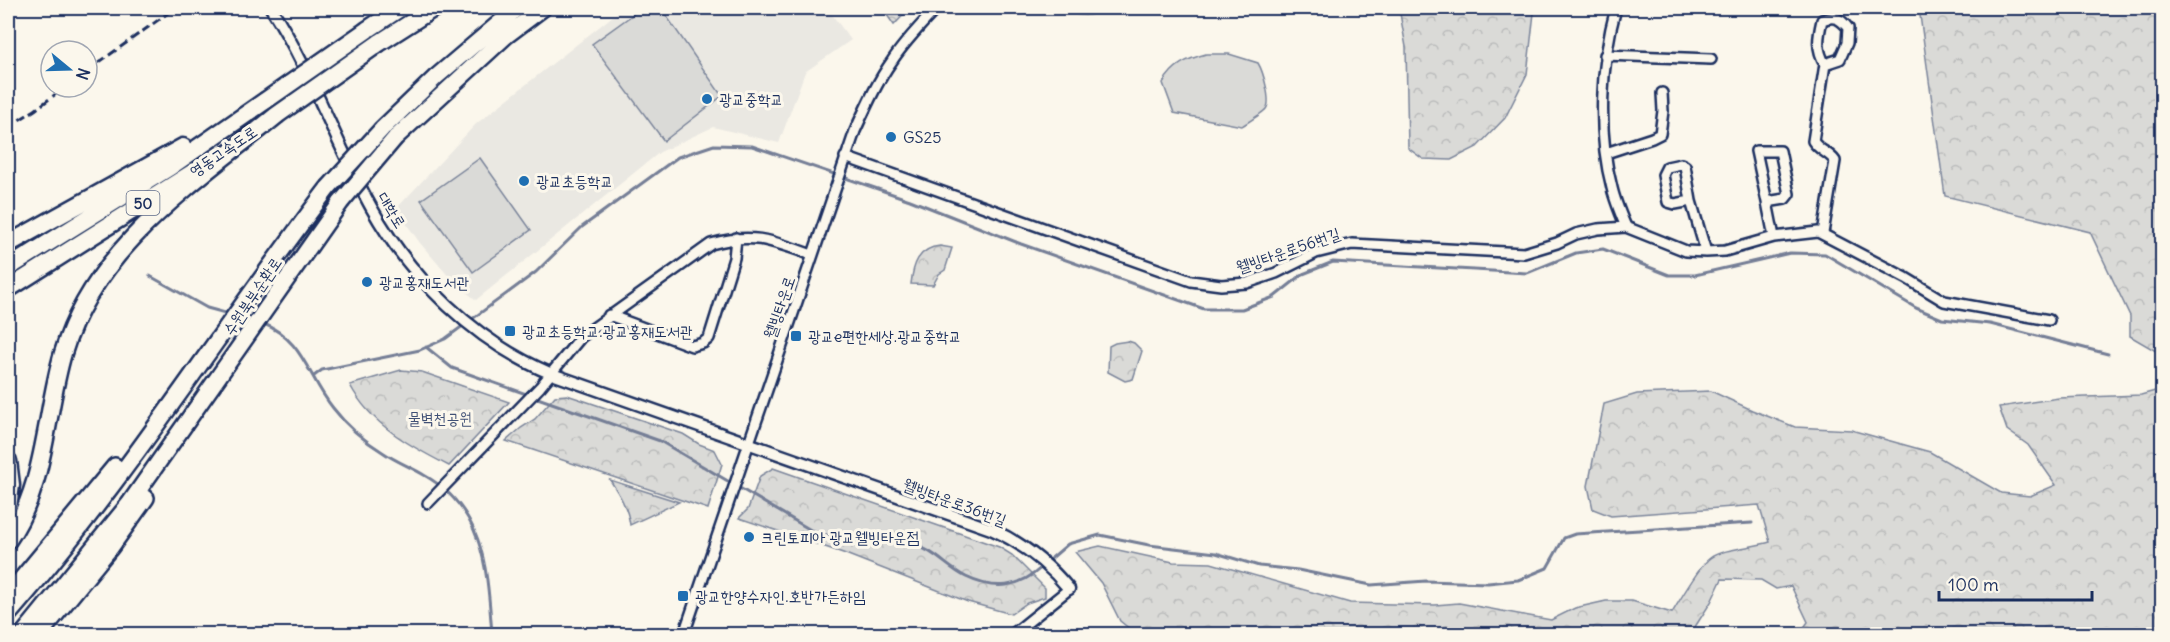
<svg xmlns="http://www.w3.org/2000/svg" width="2170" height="642" font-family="Delius,'Poor Story',sans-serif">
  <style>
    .built { fill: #eae8e2 }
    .grass { fill: #dadad7; stroke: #7a849a; stroke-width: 1.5 }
    .forest { fill: url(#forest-crowns); stroke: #7a849a; stroke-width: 1.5 }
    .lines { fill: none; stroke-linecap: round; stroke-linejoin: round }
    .stream { stroke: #747e96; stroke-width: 3 }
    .minor-casing { stroke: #1b2f5e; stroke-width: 14 }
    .tertiary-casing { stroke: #1b2f5e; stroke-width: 15 }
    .trunk-casing { stroke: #1b2f5e; stroke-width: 20 }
    .motorway-casing { stroke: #1b2f5e; stroke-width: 21 }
    .minor { stroke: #fbf7ec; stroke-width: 9 }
    .tertiary { stroke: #fbf7ec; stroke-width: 10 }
    .trunk { stroke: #fbf7ec; stroke-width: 15 }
    .motorway { stroke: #fbf7ec; stroke-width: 16 }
    .rail { stroke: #1b2f5e; stroke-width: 3; stroke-dasharray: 9 4.5; stroke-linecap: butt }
    .trunk-bridge-casing { stroke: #1b2f5e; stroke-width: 20; stroke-linecap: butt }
    .motorway-bridge-casing { stroke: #1b2f5e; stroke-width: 21; stroke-linecap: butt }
    .trunk-bridge { stroke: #fbf7ec; stroke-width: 15 }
    .motorway-bridge { stroke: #fbf7ec; stroke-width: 16 }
    .poi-dot { fill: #1f6fb2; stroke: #fbf7ec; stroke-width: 2 }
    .labels { text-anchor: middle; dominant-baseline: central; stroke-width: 6; stroke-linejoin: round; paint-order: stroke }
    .shield { fill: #fbf7ec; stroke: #5e6b89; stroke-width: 1.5 }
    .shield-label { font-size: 15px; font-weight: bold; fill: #1b2f5e }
    .poi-label { font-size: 16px; fill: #1b2f5e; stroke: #fbf7ec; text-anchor: start }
    .street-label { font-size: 16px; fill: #1b2f5e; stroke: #fbf7ec }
    .park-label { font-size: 16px; fill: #415176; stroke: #fbf7ec }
  </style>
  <defs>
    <pattern id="forest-crowns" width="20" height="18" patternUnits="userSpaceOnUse" patternTransform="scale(1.5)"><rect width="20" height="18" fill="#dadad7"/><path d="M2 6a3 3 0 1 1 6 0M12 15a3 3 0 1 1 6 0" fill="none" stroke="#babbbb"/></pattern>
  </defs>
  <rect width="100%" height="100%" fill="#fbf7ec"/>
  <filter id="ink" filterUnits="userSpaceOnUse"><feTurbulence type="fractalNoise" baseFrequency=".0167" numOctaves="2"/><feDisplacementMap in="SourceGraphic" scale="12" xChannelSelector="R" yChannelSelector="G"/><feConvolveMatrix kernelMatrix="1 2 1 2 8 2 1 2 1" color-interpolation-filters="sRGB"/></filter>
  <g filter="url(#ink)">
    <path class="built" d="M623,8h204l24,32 -46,32 -26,71 -66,-16 -53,25 -184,148 -25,-21 -31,-36 -24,-34 80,-85z"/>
    <path class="grass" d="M642,8h19l61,88 -58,45 -72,-97z
      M1206,54h23l29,9c5,8 14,39 8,46 -3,4 -18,13 -24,17l-68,-13 -11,-30c10,-18 24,-24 43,-29z
      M480,158l51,72 -58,42 -52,-72z"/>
    <path class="forest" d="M882,8h28l-16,17z
      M1061,8h46c-13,10 -34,9 -46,0z
      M1399,8h138l-3,5 -7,61 -22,44 -28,29 -26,13 -28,-1 -15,-11 -2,-101z
      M1919,8h243v350l-6,-7 -26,-15v-20l-40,-84 -145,-36z
      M940,246l12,2 -7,22 -6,4 -6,11 -22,-1c2,-19 7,-36 29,-38z
      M1128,341l6,2 8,8 -9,28 -8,2 -17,-9 1,-26 6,-3z
      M401,370l21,2 87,30 -60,64c-39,-20 -78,-41 -99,-81z
      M2162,389v245h-363l9,-12 -17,-36 -15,3 -15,-9 -39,-1 -11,23 -18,28 1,4h-558l-16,-13 -19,-38 -26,-31 25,-6 73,16 38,1 139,40 85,2 24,-2 92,17 24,-12 31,-7h26l40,12c8,-13 27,-47 38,-55 11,-9 44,-11 60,-16l-11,-37 -148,11 -18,-7 -5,-23 16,-82 33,-10 74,-3 41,19 43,17 56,3 79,22 71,41 29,3 26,-11 -28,-40 -21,-15 -8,-23 60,-9 82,-3z
      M567,395l116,39 16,10 16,6 7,14 -14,45 -202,-68 15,-13 14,-9 20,-23z
      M773,468l226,79 13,8 33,33v9l-18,6 -16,11 -43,-12 -125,-49 -104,-35 9,-9 12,-33z
      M610,480l69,22 -49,23c-2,-17 -11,-31 -20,-45z"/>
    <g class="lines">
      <path class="stream" d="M150,276l57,32 22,6
        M262,323c42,17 45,53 71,85 13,17 33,34 51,45 13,9 27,14 40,22 62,35 63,97 68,159
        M426,347l26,21 208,73 154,91c16,4 30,8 46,9 17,0 35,-2 51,3 24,6 35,23 55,33 29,14 53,11 76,-10
        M314,376l8,-6 98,-20 25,-11 91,-67 46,-45 96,-70 36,-12 38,1 158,54 111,44 183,65h38l32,-12 29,-23 30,-12 194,11 49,-20 27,-4 66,26h26l95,-22 35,1 91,54 26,11 48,5 118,30
        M1047,562l21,-18 32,-9 49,10 67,8 43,13 39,4 73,15 55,-4 62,2 30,-3 29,-12 17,-30 11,-4 177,-11"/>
      <defs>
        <path id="minor" d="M1616,8c-15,54 -19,124 -4,180 3,13 9,27 14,39
          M1605,55l106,4
          M1756,151h24l9,43 -4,5 -18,3z
          M1606,153l46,-15 8,-4 3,-23 -1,-18
          M845,157l346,124 30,4 26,-2 29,-10 40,-20 36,-9 172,9 33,-10 19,-9 22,-5 28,-2 60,24 20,1 19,-1 49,-14 44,-5 88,46 38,23 105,19
          M1691,201l-16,3 -7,-2 -5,-27 4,-8 14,-3 4,2 6,35 15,51
          M1767,202l7,35
          M1823,233l12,-72c-6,-9 -16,-10 -22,-20l12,-77 15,-5 7,-16 1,-15c-8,-10 -14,-13 -26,-8 -4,17 -6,29 3,44
          M609,315l83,31 11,-3 6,-5 25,-80 2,-20
          M428,503l112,-116 41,-50 130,-93c42,-12 62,-3 101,11
          M684,634l171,-503c11,-24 22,-49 37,-70 13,-20 29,-36 45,-53
          M1013,634l56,-45"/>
        <path id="tertiary" d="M271,8c40,62 64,134 100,199 40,72 104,135 181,167l439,155c31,14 56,33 78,60"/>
        <path id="trunk" d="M382,129l54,-52 81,-69
          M395,138l112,-103 36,-27
          M8,595l107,-129
          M8,615c117,-134 212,-285 320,-427
          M23,634l106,-130 212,-302
          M40,634l71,-87 35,-49"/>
        <path id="motorway" d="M367,30l33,-22
          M379,43l55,-35
          M8,244l175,-97
          M8,268l162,-101 95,-66
          M8,289l187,-118
          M8,461l3,24 -3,22
          M8,540c38,-54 37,-126 55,-187 32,-107 132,-171 214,-238"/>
      </defs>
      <use href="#minor" class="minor-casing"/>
      <use href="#tertiary" class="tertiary-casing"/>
      <use href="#trunk" class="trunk-casing"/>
      <use href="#motorway" class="motorway-casing"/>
      <use href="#minor" class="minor"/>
      <use href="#tertiary" class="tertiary"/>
      <use href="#trunk" class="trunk"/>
      <use href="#motorway" class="motorway"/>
      <path class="rail" d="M87,71l88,-63
        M8,127l27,-17 30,-23"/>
      <defs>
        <path id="trunk-bridge" d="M328,188l54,-59
          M341,202l54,-64"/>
        <path id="motorway-bridge" d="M265,101l102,-71
          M277,115l102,-72"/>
      </defs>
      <use href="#trunk-bridge" class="trunk-bridge-casing"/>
      <use href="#motorway-bridge" class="motorway-bridge-casing"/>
      <use href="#trunk-bridge" class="trunk-bridge"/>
      <use href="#motorway-bridge" class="motorway-bridge"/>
    </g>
  </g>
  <g class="poi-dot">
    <circle cx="707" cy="99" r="6"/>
    <circle cx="891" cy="137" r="6"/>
    <circle cx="524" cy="181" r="6"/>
    <circle cx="367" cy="282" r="6"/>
    <rect x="504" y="325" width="12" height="12" rx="3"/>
    <rect x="790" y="330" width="12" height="12" rx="3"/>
    <circle cx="749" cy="537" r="6"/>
    <rect x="677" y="590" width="12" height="12" rx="3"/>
  </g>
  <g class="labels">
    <rect class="shield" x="126.5" y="191" width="33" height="24" rx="4.5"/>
    <g class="shield-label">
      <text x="143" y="203">50</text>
    </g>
    <g class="poi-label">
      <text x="719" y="99">광교중학교</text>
      <text x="903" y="137">GS25</text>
      <text x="536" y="181">광교초등학교</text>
      <text x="379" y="282">광교홍재도서관</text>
      <text x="522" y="331">광교초등학교.광교홍재도서관</text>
      <text x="808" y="336">광교e편한세상.광교중학교</text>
      <text x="761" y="537">크린토피아 광교웰빙타운점</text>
      <text x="695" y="596">광교한양수자인.호반가든하임</text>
    </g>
    <g class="street-label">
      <text transform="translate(223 151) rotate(-34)">영동고속도로</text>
      <text transform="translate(392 210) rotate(58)">대학로</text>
      <text transform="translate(1288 250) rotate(-19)">웰빙타운로56번길</text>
      <text transform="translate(252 296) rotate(-56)">수원북부순환로</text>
      <text transform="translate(779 307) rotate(-71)">웰빙타운로</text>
      <text transform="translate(955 502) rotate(20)">웰빙타운로36번길</text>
    </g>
    <g class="park-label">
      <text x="440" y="418">물벽천공원</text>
    </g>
  </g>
  <rect width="2170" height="642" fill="none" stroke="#fbf7ec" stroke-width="30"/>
  <rect x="15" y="15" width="2140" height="612" fill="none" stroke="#1b2f5e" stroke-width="2" filter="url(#ink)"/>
  <g transform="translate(69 69) rotate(109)"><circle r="28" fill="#fbf7ec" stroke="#a1a7b3" stroke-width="1.5"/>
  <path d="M0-4.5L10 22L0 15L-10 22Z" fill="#1f6fb2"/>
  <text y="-9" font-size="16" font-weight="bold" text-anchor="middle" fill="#1b2f5e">N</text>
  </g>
  <path d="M1939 591v9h153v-9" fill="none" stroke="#1b2f5e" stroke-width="3"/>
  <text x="1948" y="591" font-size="18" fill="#1b2f5e" stroke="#fbf7ec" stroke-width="4.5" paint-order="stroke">100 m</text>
</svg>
